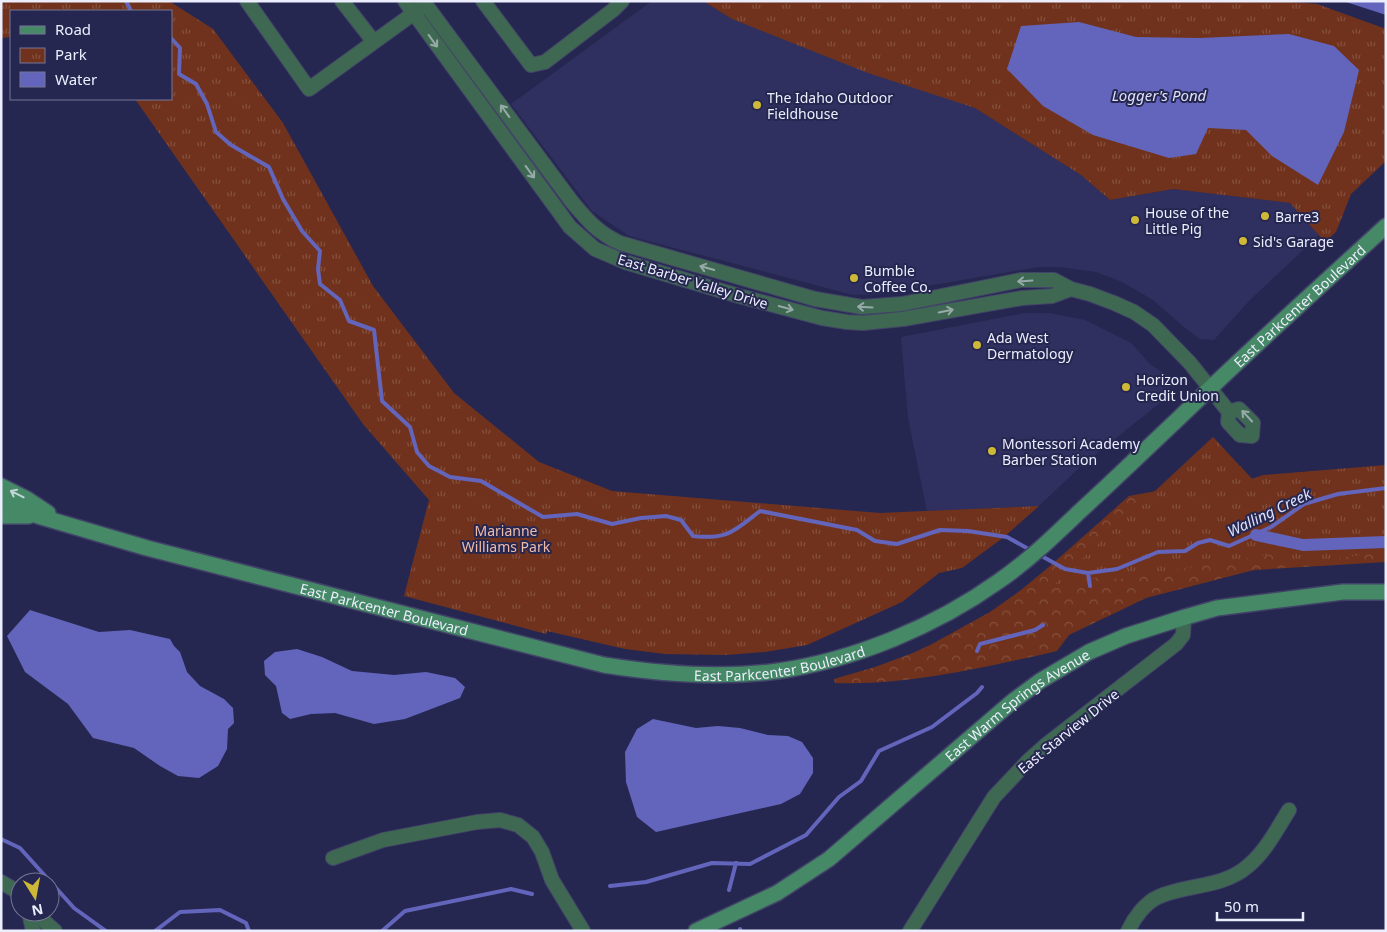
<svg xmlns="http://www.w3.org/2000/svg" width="1387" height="932" font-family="'Noto Sans',sans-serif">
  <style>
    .built { fill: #2f305f }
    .forest { fill: url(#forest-crowns) }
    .park { fill: url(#park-tufts) }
    .water { fill: #6265bb }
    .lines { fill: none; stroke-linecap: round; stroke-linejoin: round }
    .stream { stroke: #6265bb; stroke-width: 4 }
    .canal { stroke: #6265bb; stroke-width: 12 }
    .street-casing { stroke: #424368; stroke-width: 16 }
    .secondary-casing { stroke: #424368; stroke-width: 18 }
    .street { stroke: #3f6852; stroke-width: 14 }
    .secondary { stroke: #458966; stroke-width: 15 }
    .oneway { stroke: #96aba8 }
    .oneway2 { stroke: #c2d5d8 }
    .poi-dot { fill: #ceb837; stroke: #262750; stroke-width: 2 }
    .labels { text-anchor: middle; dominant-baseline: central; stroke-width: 4; stroke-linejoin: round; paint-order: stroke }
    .poi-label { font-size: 14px; fill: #eceefe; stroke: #262750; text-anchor: start }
    .street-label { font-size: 14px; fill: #eceefe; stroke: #262750 }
    .park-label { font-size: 14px; fill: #efbbaa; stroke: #262750 }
    .water-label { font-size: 15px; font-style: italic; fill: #dee1f9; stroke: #262750 }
  </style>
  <defs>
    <pattern id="forest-crowns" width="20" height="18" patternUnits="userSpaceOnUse" patternTransform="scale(1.25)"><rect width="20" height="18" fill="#70321c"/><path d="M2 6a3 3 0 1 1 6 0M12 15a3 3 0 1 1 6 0" fill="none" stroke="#85503e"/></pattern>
    <pattern id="park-tufts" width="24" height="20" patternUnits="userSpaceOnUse" patternTransform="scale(1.25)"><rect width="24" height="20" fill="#70321c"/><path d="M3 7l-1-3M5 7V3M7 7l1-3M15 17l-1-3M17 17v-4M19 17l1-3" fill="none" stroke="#85503e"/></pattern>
  </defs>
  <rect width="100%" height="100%" fill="#262750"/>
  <path class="built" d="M652,1h51l29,18 243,89 106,67 29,25 63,-11 117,14 29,32 -69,65 -36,40 -14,-1 -15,-11 -32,-28 -31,-18 -26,-10 -37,-5h-20l-158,27 -28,1 -224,-59 -37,-25 -81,-107z
    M1025,313h25l35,7 46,23 20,22 19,12v18l-89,71 -42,40 -112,5 -19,-93 -7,-81z"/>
  <path class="forest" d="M1240,466l12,13 12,-4 15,6 107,-7v88l-132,8 -108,28 -77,37 -12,16c-70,16 -150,35 -222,32l-1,-4 41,-12 38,-14 19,-9 58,-32 31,-22 29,-24 79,-70 77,-14z"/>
  <path class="park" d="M1,1h168l44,28 70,94 90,163 81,107 85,69 73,29 268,22 159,-7 -35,31 -42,31 -23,5 -37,29 -95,43 -42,7 -40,3 -60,-1 -40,-5 -78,-18 -1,3 -142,-38 25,-96 -66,-76 -228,-325h36v-88h-160v26l-10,1z
    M703,1h577l37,3 69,25v132l-35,33 -15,38 -11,10 -35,-39 -117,-14 -63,11 -29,-25 -106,-67 -107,-35 -136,-54z
    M1213,437l39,42 12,-4 122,-10v88l-25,2 -73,10 -15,-11 -173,28 6,-6 -52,9z"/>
  <path class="water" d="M1343,1h43v14z
    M1079,22l57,15 64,1 89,-4 45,12 25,24 -15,62 -26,53 -46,-29 -26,-26 -38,-2 -12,26 -27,4 -76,-23 -50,-29 -36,-37 14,-43z
    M30,610l69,22 31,-2 40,9 4,7 6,6 7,20 13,14 24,13 9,9 1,15 -6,6 -1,20 -9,17 -19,12 -21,-2 -18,-10 -26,-18 -41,-10 -25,-34 -43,-32 -18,-36z
    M297,649l25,8 30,14 42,4 32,-3 29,6 10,9 -5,11 -55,21 -31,5 -39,-11 -24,1 -21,5 -8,-6 -6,-27 -11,-11 -1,-14 11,-9z
    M653,719l43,9 22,-2 22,2 28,7 20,1 14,6 11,16v15l-13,21 -19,10 -125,28 -19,-15 -11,-35 -1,-30 12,-23z"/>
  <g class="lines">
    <path class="stream" d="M126,1l5,10
      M171,38l9,10 -1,26 17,10 11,20 9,28 15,13 38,22 14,32 19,32 18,20 -2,18 2,15 20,16 9,21 25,9 8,71 28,26 7,25 12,14 21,11 31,4 62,36 34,-3 35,10 29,-6 25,-2 15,4 12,16c35,4 41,-5 67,-25l97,19 18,11 22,3 43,-14 28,1 39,6 25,14
      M1038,554l27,15 23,4 29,-4 41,-17 27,-1 13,-8 12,-3 19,6 42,-19 33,-23 34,-10 48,-6
      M1088,573l2,13
      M977,651l3,-7 55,-14 8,-5
      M1,839l19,9 54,60 32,23
      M610,886l36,-4 66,-19 38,1 56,-29 33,-38 22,-16 18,-30 53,-24 45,-34 5,-6
      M729,890l7,-27
      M740,929l1,2
      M155,931l25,-19 40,-2 26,13 3,8
      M382,931l23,-20 106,-22 21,5"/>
    <path class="canal" d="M1256,535l47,10 83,-3"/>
    <defs>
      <path id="street" d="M247,1l62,88 112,-81
        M342,1l32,41
        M405,1l165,226 25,22 30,13 114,34 83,22 25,4 16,1 40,-4 119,-21 30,-2 19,-7
        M423,1l149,201c16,19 26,31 48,41l195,56 47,8 40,-3 119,-24h33l17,9 19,5 24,9 20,9 19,13 37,38 39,49 -1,10 12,13 12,1 1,-13 -14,-14 -10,3
        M483,1l48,64 14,-3 68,-52 9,-9
        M333,858l50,-18 94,-18 23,-2 18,5 15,12 9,15 10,28 31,51
        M1,882l19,11
        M29,912l4,19
        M36,912l9,10 10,9
        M910,931l84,-134 34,-36 19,-17 129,-100 7,-9 1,-18
        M1128,931c6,-13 17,-28 30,-34 29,-13 65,-9 90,-31 18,-15 29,-37 41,-56"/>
      <g id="secondary">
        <path d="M1,486l26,13 21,14"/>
        <path id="s1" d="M1,502l37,14 109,32 457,117c57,9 116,14 174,6 77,-11 158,-45 221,-90 29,-20 54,-44 79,-68 34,-31 67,-63 100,-94 68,-66 138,-129 208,-193"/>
        <path d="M1,516h28"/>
        <path id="s2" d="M696,931l81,-38 52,-34 184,-158 27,-20 49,-29 37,-16 56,-18 35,-10 126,-16h43"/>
      </g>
    </defs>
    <use href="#street" class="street-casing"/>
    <use href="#secondary" class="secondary-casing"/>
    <use href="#street" class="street"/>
    <use href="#secondary" class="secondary"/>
  </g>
  <defs><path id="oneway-shaft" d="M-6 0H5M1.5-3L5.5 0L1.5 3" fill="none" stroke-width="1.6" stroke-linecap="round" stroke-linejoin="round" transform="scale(1.25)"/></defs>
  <g class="oneway">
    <use href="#oneway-shaft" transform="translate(433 41) rotate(54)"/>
    <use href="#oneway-shaft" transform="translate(505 111) rotate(-126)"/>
    <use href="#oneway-shaft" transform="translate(530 172) rotate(54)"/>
    <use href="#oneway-shaft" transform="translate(707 268) rotate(-164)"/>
    <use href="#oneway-shaft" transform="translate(1025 281) rotate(176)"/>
    <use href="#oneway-shaft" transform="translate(865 307) rotate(-177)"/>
    <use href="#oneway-shaft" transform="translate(786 308) rotate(15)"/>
    <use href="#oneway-shaft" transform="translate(946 311) rotate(-11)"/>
    <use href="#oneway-shaft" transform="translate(1247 416) rotate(-133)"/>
  </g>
  <use class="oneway2" href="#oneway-shaft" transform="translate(17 494) rotate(-153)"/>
  <g class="poi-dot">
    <circle cx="757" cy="105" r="5"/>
    <circle cx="1265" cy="216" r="5"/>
    <circle cx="1135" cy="220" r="5"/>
    <circle cx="1243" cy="241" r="5"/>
    <circle cx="854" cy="278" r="5"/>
    <circle cx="977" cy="345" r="5"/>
    <circle cx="1126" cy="387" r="5"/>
    <circle cx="992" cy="451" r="5"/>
  </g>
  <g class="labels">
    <g class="poi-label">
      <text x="767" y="97">The Idaho Outdoor<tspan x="767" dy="16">Fieldhouse</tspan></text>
      <text x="1145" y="212">House of the<tspan x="1145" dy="16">Little Pig</tspan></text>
      <text x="1275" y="216">Barre3</text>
      <text x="1253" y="241">Sid's Garage</text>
      <text x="864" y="270">Bumble<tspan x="864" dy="16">Coffee Co.</tspan></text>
      <text x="987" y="337">Ada West<tspan x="987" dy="16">Dermatology</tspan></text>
      <text x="1136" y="379">Horizon<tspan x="1136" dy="16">Credit Union</tspan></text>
      <text x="1002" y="443">Montessori Academy<tspan x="1002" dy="16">Barber Station</tspan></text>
    </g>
    <g class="street-label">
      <text transform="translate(693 281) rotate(17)">East Barber Valley Drive</text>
      <text stroke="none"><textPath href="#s1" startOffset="1448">East Parkcenter Boulevard</textPath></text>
      <text stroke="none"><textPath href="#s1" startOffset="398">East Parkcenter Boulevard</textPath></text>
      <text stroke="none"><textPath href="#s1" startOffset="802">East Parkcenter Boulevard</textPath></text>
      <text stroke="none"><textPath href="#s2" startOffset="395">East Warm Springs Avenue</textPath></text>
      <text transform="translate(1068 731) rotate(-39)">East Starview Drive</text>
    </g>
    <g class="park-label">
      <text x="506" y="530">Marianne<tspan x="506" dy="16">Williams Park</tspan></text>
    </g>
    <g class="water-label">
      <text x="1159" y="95">Logger's Pond</text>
      <text transform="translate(1269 512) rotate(-26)">Walling Creek</text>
    </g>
  </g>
  <rect width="1387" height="932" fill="none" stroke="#eceefe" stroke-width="5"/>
  <rect x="10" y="10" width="162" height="90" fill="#262750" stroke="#757796"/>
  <rect x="20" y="26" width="25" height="8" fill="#458966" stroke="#757796"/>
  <text x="55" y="35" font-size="15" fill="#eceefe">Road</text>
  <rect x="20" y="48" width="25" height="15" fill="url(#park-tufts)" stroke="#757796"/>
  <text x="55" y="60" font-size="15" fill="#eceefe">Park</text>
  <rect x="20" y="72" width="25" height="15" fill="#6265bb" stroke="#757796"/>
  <text x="55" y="85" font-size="15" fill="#eceefe">Water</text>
  <g transform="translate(35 897) rotate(169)"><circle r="24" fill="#262750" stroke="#757796"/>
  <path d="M0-4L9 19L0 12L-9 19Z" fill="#ceb837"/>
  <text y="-8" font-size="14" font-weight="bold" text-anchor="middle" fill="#eceefe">N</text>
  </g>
  <path d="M1217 912v8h86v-8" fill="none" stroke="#eceefe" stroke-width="2.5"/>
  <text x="1224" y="912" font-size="15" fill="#eceefe" stroke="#262750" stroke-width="4" paint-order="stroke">50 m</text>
</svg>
